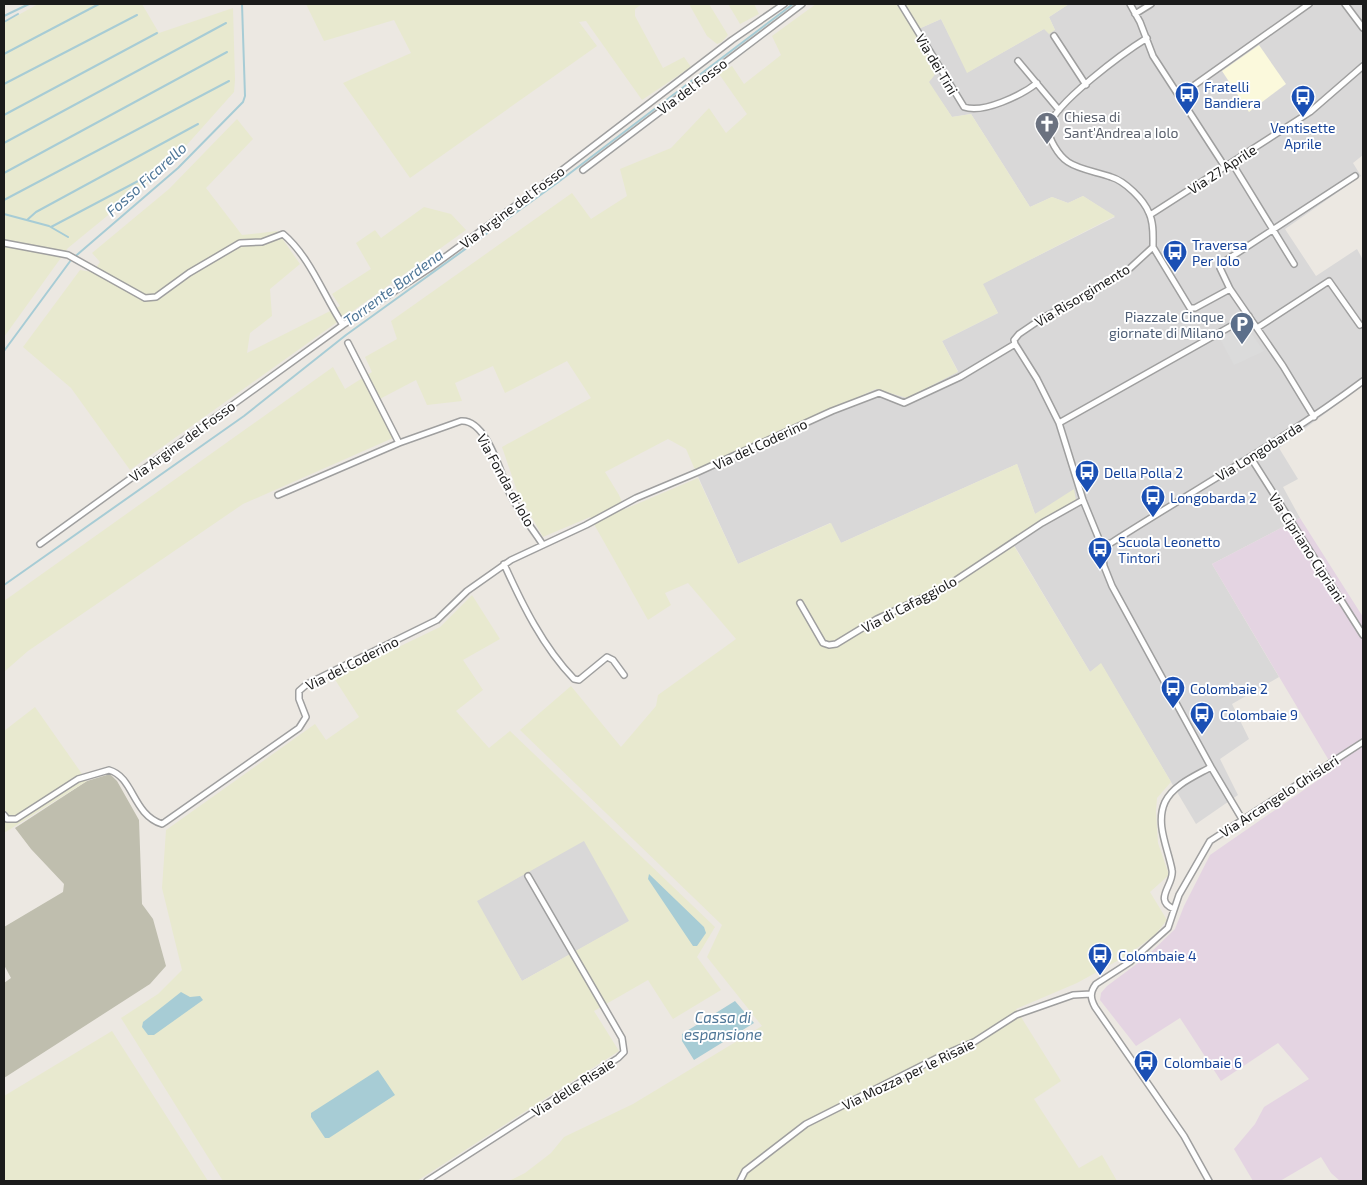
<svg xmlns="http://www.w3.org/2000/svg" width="1367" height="1185" font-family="'Exo 2',sans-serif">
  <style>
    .residential { fill: #d9d8d8 }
    .industrial { fill: #e4d4e2 }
    .education { fill: #fbf9dc }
    .construction { fill: #bfbeae }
    .farmland { fill: #e8e9cf; fill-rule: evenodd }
    .parking { fill: #dbdbdb }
    .water { fill: #a7ccd5 }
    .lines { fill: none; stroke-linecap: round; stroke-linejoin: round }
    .stream { stroke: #a7ccd5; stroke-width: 2 }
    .street-casing { stroke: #9f9f9f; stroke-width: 8 }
    .street { stroke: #fff; stroke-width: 5 }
    .labels { text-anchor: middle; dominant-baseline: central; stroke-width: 4; stroke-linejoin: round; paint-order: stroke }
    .street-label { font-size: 14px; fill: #1b1b1b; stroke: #fff }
    .transit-label { font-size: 14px; fill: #164399; stroke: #fff; text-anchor: start }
    .worship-label { font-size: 14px; fill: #5b616d; stroke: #fff; text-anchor: start }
    .service-label { font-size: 14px; fill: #4e5e75; stroke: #fff; text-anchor: end }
    .water-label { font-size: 15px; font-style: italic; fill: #507798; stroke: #fff }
  </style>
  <rect width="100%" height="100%" fill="#ece8e2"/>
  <path class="residential" d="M1069,4h294v151l-10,8 8,13 -76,53 31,47 41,-27 6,11v125l-84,63 19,31 -15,8 17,31 -88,46 67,113 -47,27 17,35 -29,20 18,36 -42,29 -95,-160 -11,8 -76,-127 62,-45 -41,14 -18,-50 -176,79 -11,-20 -92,41 -43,-94 181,-81 31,9 51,-27 -16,-30 56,-28 -16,-29 133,-67 -32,-21 -15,7 -16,-6 -22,10 -59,-93 -19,3 -24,-35 9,-10 -23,-41 27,-12 27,53 76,-43 11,1 -6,-13z
    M584,840l46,81 -108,60 -46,-80z"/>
  <path class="industrial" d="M1300,518l63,99v564h-23l-9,-8 -10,-16 -41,24h-27l-19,-32 21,-25 9,-17 45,-28 -31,-36 -57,38 -41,-63 -44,28 -36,-46 1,-7 6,-7 39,-29 29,-28 9,-23 26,-51 124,-86 -122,-205z"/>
  <path class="education" d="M1259,45l27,39 -37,28 -27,-41z"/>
  <path class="construction" d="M110,774l7,7 22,39 3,84 11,15 13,47 -16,18 -146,94v-95l7,-5 -7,-13v-38l59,-35 1,-8 -33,-35 -16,-21 72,-47z"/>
  <path class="farmland" d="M38,4h104l17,29 74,-25 2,72 -1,12 -66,74 -100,82 -64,89v-314z
    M306,4h336l-7,5v7l28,52 21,-11 7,10 -49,33 -56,-79 -7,1 18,24 -187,132 -67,-95 68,-30 -17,-33 -70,21z
    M689,4h20l19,31 -6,7 -5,2 -10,-8z
    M728,4h26l5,10 -19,10z
    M816,4h253l-20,13 6,13 -6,4 -5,-5 -77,44 -26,-54 -27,12 23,41 -8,10 23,35 19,-3 59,93 22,-10 16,6 15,-7 32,20 -132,68 15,29 -56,28 16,31 -51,26 -31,-9 -181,81 -9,-21 -18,-10 -63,33 14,23 6,14 73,-31 40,86 93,-41 10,20 176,-79 18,50 39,-25 2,11 -62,46 76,126 11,-9 70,119 -14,16 -1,14 2,31 11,32 -19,17 17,28 -12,15 -29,21 -49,27 -61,26 45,72 -27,18 45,69 23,-13 15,26h-608l16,-8 26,-20 13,-16 69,-33 129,-78 -55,-69 15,-32 -202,-195 51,-44 50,61 35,-41 2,-11 78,-56 -48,-56 -23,10 6,12 -23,15 -58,-103 -47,20 -26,-46 -15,-44 89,-49 -24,-37 -62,32 -12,-27 -38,17 7,18 -35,4 -11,-25 -42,22 19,36 -150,66 -215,147 -24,21v-71l329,-234 12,22 27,-17 -7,-15 32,-18 -6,-18 181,-128 19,26 36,-23 -7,-27 51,-21 38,-40 17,25 21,-19 -28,-40 13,-8 12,18 37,-29 -9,-19z
    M237,119l16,20 -47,49 36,47 35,-4 23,33 -30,25 2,27 -22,17 -3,20 93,-47 -8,-12 39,-25 -15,-26 19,-13 6,8 43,-31 27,7 15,16 -336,240 -59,-82 -48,-41 57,-77 13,2 7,-10 -8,-9 77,-64z
    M472,595l28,44 -37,21 20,30 -27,21 33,37 21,-17 205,196 -18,30 24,33 -48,29 -25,-39 -54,31 25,40 -202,130h-194l-102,-163 37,-24 24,-24 -20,-82 4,-58 149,-106 11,16 33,-23 -25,-39 106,-51zM584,841l45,80 -107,60 -45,-80z
    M35,707l52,74 -83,52v-102z
    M112,1031l96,150h-204v-85z"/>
  <path class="parking" d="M1246,326l18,25 -30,14 -14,-26z"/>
  <path class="water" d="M649,874l55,53 2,6 -9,13h-4l-45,-67z
    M181,992l9,5 10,-1 3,4 -49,35h-6l-6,-8 1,-5z
    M735,1001l19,22 -60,37 -12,-19v-7z
    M378,1070l17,25 -66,43h-4l-14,-21v-4z"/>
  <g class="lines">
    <path class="stream" d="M4,16l25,-12
      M4,22l14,-8
      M4,54l95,-50
      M4,84l133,-69
      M4,115l153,-82
      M4,143l222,-120
      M4,173l223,-121
      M4,200l225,-119
      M4,214l45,12 19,11
      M27,220l9,-8 162,-88
      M51,227l89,-47
      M4,351l67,-91 107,-92 65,-66 2,-6 -3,-92
      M4,585l240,-169 102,-81 211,-152 236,-179"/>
    <defs>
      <path id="street" d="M901,4l63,103c19,7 58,-12 73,-24
        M1130,4l10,18 13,34 72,111
        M1345,4l18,24
        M1135,14l16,-10
        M1054,36l32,49
        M1147,38c-21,13 -94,66 -98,89 -2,11 10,29 19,35 12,8 30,10 43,15 14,4 33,23 38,36 5,10 4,23 4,34
        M1018,61l41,49
        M1179,96l130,-92
        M1232,163l62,101
        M583,170l219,-166
        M1150,215l160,-103 53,-46
        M4,243l64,12 77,43 11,-1 33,-24 51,-30 22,-1 21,-8c28,24 40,61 60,91
        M1153,247l37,61h5l35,-19
        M1257,328l72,-47 31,44
        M348,343l51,100 62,-22c26,-2 40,54 48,71 9,19 23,36 34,53
        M1015,344l22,35 22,44 24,77 18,44 3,22 8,20 99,181 31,52
        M1015,344l-1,-4 5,-6 25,-17 48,-24 36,-23 25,-23
        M1314,417l-31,-51 -53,-77 -10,-21 5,-7 130,-85
        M1059,423l190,-107
        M1251,458l112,177
        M278,495l121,-52
        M40,544l303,-219 87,-57 93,-68 209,-160 52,-36
        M1101,544l10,-1c84,-54 172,-102 252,-162
        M504,564c18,40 39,83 70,115l5,1 28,-23 6,3 11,15
        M800,603l23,40 6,2 7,-1 41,-25 67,-31 98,-65 41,-23
        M4,815l3,4h9l62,-40 31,-9c25,7 23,44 53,54l3,-2 134,-94 7,-11 -7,-18v-8l8,-7 130,-64 30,-29 44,-31 75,-35 50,-27 62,-26 134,-61 47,-18 25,10 56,-26 55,-33
        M1174,909c-22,-9 1,-25 -2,-39 -4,-22 -17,-46 -7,-68 8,-17 30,-26 46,-35
        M427,1181l191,-123 6,-6 -2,-14 -94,-162
        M740,1181l5,-10 61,-47 133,-67 35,-15 42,-27 57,-20 18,-1
        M1209,1181l-25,-45 -89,-129c-5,-9 -5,-15 1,-23l34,-22 38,-34 11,-33 31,-54 153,-99"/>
    </defs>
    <use href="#street" class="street-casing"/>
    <use href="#street" class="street"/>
  </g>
  <defs>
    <symbol id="bus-pin" viewBox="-11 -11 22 30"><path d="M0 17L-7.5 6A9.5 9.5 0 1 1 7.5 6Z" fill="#1a4fb4" stroke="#fff"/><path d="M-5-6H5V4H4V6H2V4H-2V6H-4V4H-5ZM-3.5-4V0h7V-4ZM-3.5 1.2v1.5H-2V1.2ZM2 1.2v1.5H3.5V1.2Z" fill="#fff"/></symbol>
    <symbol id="church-pin" viewBox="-11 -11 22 30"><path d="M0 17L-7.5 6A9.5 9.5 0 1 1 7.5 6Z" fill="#6b7280" stroke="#fff"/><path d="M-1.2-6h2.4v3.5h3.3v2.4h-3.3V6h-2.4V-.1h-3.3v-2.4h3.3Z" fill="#fff"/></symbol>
    <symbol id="parking-pin" viewBox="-11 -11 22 30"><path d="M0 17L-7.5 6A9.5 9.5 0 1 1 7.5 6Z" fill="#5c6f8a" stroke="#fff"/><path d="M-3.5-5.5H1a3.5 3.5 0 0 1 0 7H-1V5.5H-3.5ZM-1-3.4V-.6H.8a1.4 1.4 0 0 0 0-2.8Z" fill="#fff"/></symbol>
  </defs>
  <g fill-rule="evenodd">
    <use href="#bus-pin" x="1173" y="80" width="28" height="38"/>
    <use href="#bus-pin" x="1289" y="83" width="28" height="38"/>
    <use href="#church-pin" x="1033" y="110" width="28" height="38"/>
    <use href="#bus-pin" x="1161" y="238" width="28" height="38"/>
    <use href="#parking-pin" x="1228" y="310" width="28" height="38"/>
    <use href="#bus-pin" x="1073" y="458" width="28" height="38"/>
    <use href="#bus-pin" x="1139" y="483" width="28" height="38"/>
    <use href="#bus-pin" x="1086" y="535" width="28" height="38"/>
    <use href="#bus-pin" x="1159" y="674" width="28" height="38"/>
    <use href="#bus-pin" x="1188" y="700" width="28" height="38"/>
    <use href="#bus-pin" x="1086" y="941" width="28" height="38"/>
    <use href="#bus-pin" x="1132" y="1048" width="28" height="38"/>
  </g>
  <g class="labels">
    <g class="street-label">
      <text transform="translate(937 64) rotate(59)">Via dei Tini</text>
      <text transform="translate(692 86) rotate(-37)">Via del Fosso</text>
      <text transform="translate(1222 169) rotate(-33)">Via 27 Aprile</text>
      <text transform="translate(512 207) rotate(-37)">Via Argine del Fosso</text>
      <text transform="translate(1082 295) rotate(-31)">Via Risorgimento</text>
      <text transform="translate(182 441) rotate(-36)">Via Argine del Fosso</text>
      <text transform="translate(760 444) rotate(-25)">Via del Coderino</text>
      <text transform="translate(1259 451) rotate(-32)">Via Longobarda</text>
      <text transform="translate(506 480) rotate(61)">Via Fonda di Iolo</text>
      <text transform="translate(1307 547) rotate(57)">Via Cipriano Cipriani</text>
      <text transform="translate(909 604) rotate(-28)">Via di Cafaggiolo</text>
      <text transform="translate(352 663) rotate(-27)">Via del Coderino</text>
      <text transform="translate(1279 796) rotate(-33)">Via Arcangelo Ghisleri</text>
      <text transform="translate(908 1074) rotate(-26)">Via Mozza per le Risaie</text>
      <text transform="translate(573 1087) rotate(-33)">Via delle Risaie</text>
    </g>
    <g class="transit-label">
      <text x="1204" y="86">Fratelli<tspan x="1204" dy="16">Bandiera</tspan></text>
      <text x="1303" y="127" text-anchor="middle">Ventisette<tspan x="1303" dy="16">Aprile</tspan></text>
      <text x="1192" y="244">Traversa<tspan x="1192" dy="16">Per Iolo</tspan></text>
      <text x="1104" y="472">Della Polla 2</text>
      <text x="1170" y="497">Longobarda 2</text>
      <text x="1118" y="541">Scuola Leonetto<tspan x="1118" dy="16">Tintori</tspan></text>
      <text x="1190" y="688">Colombaie 2</text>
      <text x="1220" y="714">Colombaie 9</text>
      <text x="1118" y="955">Colombaie 4</text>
      <text x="1164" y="1062">Colombaie 6</text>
    </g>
    <g class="worship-label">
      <text x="1064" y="116">Chiesa di<tspan x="1064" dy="16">Sant'Andrea a Iolo</tspan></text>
    </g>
    <g class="service-label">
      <text x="1224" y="316">Piazzale Cinque<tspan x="1224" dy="16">giornate di Milano</tspan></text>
    </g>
    <g class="water-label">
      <text transform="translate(146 179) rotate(-42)">Fosso Ficarello</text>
      <text transform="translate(393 287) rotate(-36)">Torrente Bardena</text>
      <text x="723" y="1017">Cassa di<tspan x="723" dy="17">espansione</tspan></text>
    </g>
  </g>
  <rect width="1367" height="1185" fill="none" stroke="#1b1b1b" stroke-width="10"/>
</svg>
